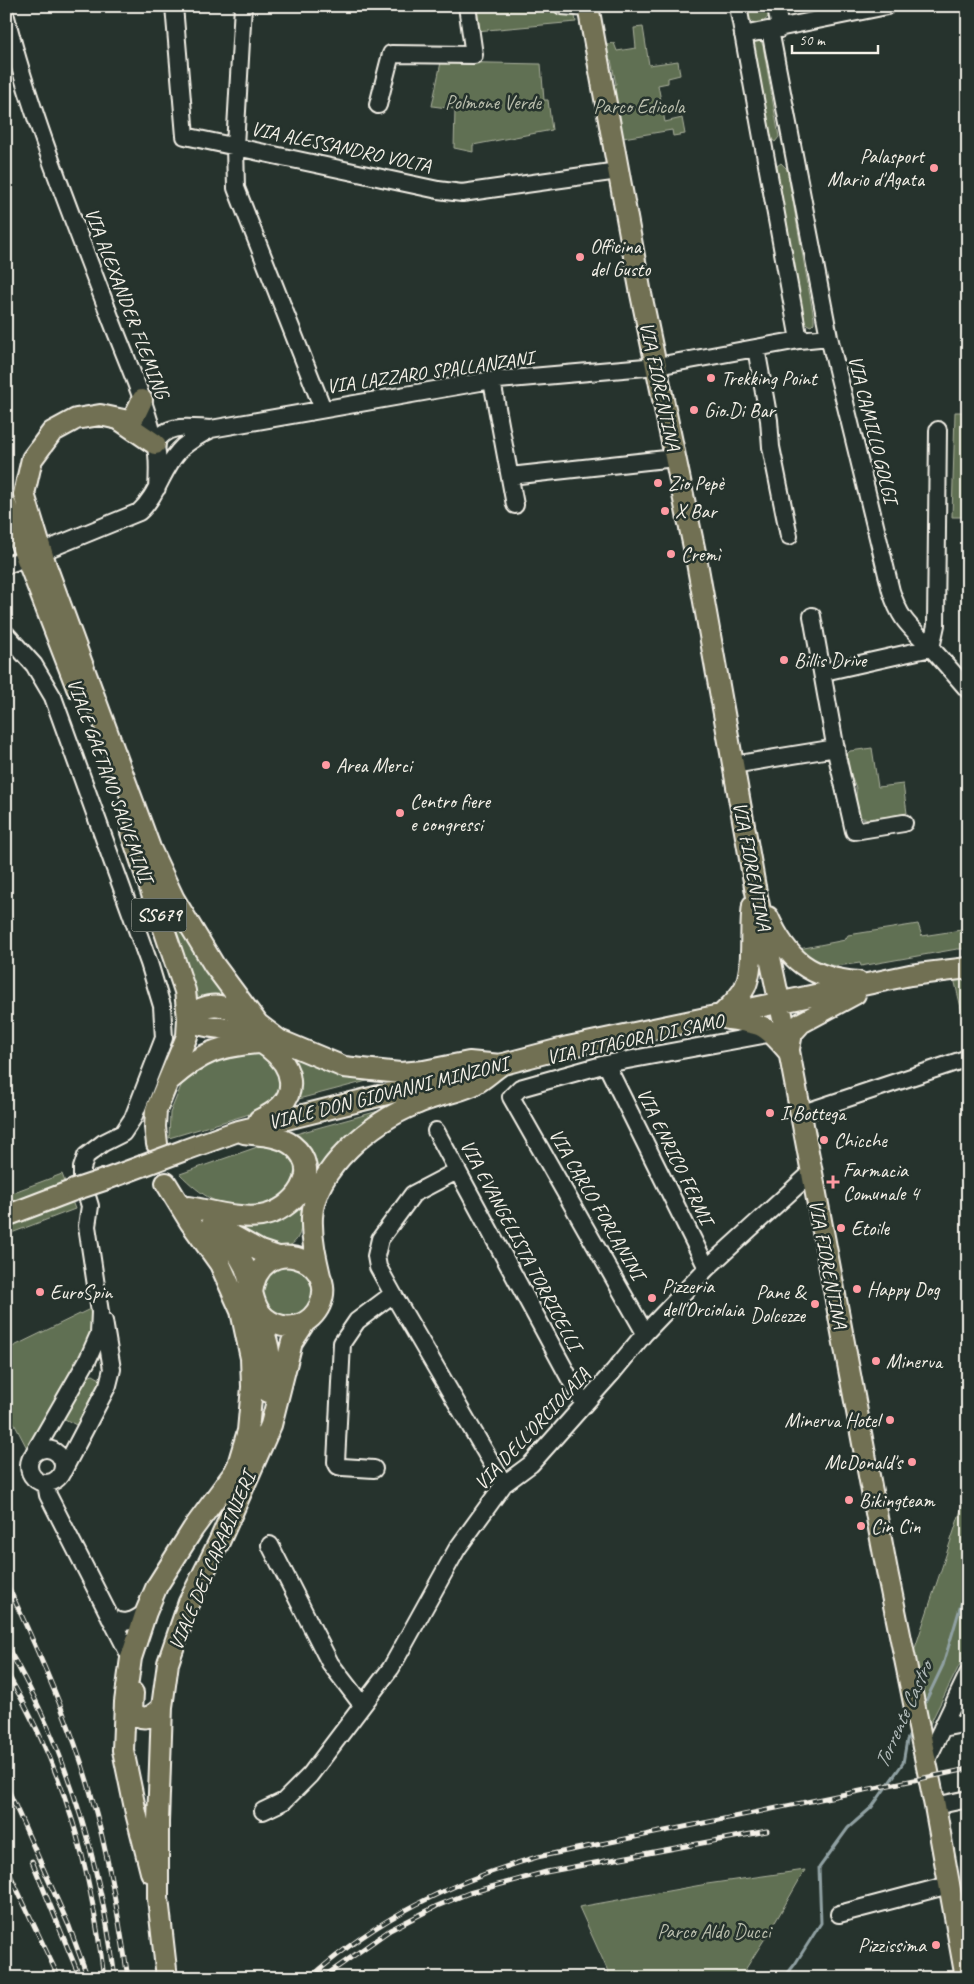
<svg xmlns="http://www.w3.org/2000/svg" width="974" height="1984" font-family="Caveat,sans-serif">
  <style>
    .green { fill: #617052; stroke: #aab09d }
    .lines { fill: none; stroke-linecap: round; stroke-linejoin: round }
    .stream { stroke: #90a1a3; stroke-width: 3 }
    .minor-casing { stroke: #f4f1e8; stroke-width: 20 }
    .major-casing { stroke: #f4f1e8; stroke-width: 24 }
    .minor { stroke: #26332d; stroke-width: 16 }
    .major { stroke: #716f52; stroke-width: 20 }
    .rail-casing { stroke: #f4f1e8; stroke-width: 5 }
    .rail { stroke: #26332d; stroke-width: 3; stroke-dasharray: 9; stroke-linecap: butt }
    .major-bridge-casing { stroke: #f4f1e8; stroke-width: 24; stroke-linecap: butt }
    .major-bridge { stroke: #716f52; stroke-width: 20 }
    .poi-dot { fill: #ff9aa2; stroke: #26332d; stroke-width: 2 }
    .labels { text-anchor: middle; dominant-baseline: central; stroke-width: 5; stroke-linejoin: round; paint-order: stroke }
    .shield { fill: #26332d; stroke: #b6b8b0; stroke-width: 1 }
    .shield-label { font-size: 19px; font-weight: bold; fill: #f4f1e8 }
    .park-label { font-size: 20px; fill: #b9bdac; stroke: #26332d }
    .street-label { font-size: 20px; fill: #f4f1e8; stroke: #26332d }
    .poi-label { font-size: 20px; fill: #f4f1e8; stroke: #26332d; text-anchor: start }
    .water-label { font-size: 21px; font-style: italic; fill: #b2bbba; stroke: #26332d }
  </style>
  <rect width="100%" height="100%" fill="#26332d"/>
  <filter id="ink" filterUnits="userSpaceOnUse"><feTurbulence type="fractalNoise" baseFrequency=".02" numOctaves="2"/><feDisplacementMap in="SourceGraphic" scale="10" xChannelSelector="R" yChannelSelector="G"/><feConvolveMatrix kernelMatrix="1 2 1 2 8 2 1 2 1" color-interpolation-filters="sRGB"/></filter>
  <g filter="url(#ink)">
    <path class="green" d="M745,6h24c2,9 -2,14 -9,18l-8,-2 -5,-7z
      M471,7l103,3 2,12 -100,9z
      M643,27l6,38 29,-4 2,14 -12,3v5l-10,2 7,37 17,-4 3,16 -12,2 -1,-6 -49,8 -10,-53 3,-1 -5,-24h-3l-2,-16 8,-1 3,8 19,-3 -2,-20z
      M757,40l4,1 2,5 16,91 -4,5 -5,-4 -18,-93z
      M441,62l100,2 3,36h4l4,30 -79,15v7l-19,-4 1,-39 -23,-3z
      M781,163l6,6 27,149v5l-3,3 -5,-2 -2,-4 -28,-151 1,-3z
      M955,412h13v148h-3l1,-43h-14z
      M872,748l6,39 25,-3 4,29 -35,6 -10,-1c-14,-15 -2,-20 -7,-33 -4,-10 -9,-20 -8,-31l3,-3z
      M165,898l69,100 -36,1z
      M918,924l4,12 46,-7v20h-11l-96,17 -1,-3c-34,5 -36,3 -66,-13l51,-10 3,-5z
      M968,968v69l-16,-67z
      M211,1011l171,66 -91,24 3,-32 -95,-54z
      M254,1053l15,5 9,6 4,26 -11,14 -8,6 -94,28 1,-25 11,-27 14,-17 20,-12z
      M382,1110l-34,25 -20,22 -14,26 -22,-48z
      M263,1145c18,1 33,9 33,28 0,5 -1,12 -3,15 -15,21 -59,23 -80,12 -13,-7 -23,-16 -33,-26z
      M62,1174l13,35 -69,26v-40z
      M301,1205c0,10 2,23 -3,32 -12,24 -50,1 -62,-12z
      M263 1291a25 25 0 1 1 50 0a25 25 0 1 1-50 0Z
      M90,1309l4,23 -59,112 -7,6 -22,-42v-58z
      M93,1375l9,5 -22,47 -17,-9 24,-41z
      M968,1489v159l-40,80 -15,-74z
      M805,1870l-31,54 -34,54h-129l-32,-71 128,-23z"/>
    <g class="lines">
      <path class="stream" d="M923,1707l20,-42 25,-84
        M784,1978l11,-14 26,-41 -2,-55 29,-40 24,-21 31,-44 4,-23 5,-9"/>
      <defs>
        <path id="minor" d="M174,6l11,130 253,54 24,3 156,-22
          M243,6l-8,140 1,42 87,221
          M562,6l26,2
          M738,6l61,334
          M776,6l4,23
          M6,17c26,102 66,199 103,297 16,43 36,85 46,129 4,14 3,30 2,45
          M770,30l59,307 62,254c10,31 19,35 40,57 13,14 25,28 37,42
          M743,35l144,-29
          M378,105l13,-51 83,1 -7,-49
          M756,348l13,72 2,27 18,89
          M492,381l23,124
          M155,444c11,-22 35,-16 56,-15l275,-48 171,-15 142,-26 30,-3
          M510,476l165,-18
          M51,548l88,-36c18,-16 23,-42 39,-60 8,-10 21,-16 33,-23
          M6,565l9,-3
          M812,616l25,140 17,75 50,-8
          M6,634l28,31 19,32 96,266 13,43 2,32 -31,80 -10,15 -20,10 -17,13 -4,12v12l8,26 -3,20 13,86 -1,22 -11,25 -54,94
          M824,672l107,-24 5,-23 2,-195
          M733,765l103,-17
          M606,1064l101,204
          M800,1114l168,-56
          M436,1131l148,274
          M457,1171l-44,23 -33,45 -4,17 2,11 15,27 111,190
          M645,1333l-134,-236 9,-9 86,-24 167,-31
          M29 1466a17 17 0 1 1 34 0a17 17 0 1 1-34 0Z
          M374,1469l-32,-2 -4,-1 -2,-4 6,-119 15,-22 36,-27
          M63,1471l45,-86 4,-16 -8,-48
          M46,1483l2,12 83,163
          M270,1545l60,118 32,42
          M110,1618c14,7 23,4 36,-6
          M942,1728l26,-5
          M926,1762l42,-88
          M935,1806l33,-7
          M263,1811l21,-10 26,-26 62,-82 19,-25 66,-119 47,-65 27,-20 82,-92 32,-39 62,-65 104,-95
          M839,1914l110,-29"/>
        <path id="major" d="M588,6l53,288 55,263 59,330 28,132 104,552 48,235 31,172
          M142,400l-8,17 -6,4 -28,-6 -24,4 -24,13 -20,27 -8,35 22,72 104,282 24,51 40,66 44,59 21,16 65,27 56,6 24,-2 45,-9 32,3
          M120,420l35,24
          M6,505l71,183
          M131,832l54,159 3,27 -1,18 -31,74 -1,17 2,17
          M768,917c20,44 42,61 90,65
          M719,1017c9,-9 20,-18 26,-30 10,-22 4,-58 8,-82
          M188,1018c15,11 28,8 44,12 23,6 56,25 58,51 2,21 -15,31 -31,39
          M188,1018c22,-21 41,-12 63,2
          M728,1019c35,5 37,5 60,32
          M789,1049l3,-16 9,-10 54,-29
          M488,1068l80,-21 342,-72 58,-7
          M171,1079c31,-27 48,-33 89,-36
          M185,1150l50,-18 208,-52
          M107,1179l35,-13
          M166,1183l24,39 30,42 21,47 10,47 1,29 -4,44 -9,30
          M189,1207c23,4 50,12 72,9 33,-5 64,-45 31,-71 -13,-10 -33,-10 -48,-12
          M6,1216l68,-26
          M212,1224c13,14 25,26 33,43 9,21 5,48 31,57 7,3 15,3 22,1 10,-3 18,-11 22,-20 20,-48 -61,-74 -68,-12
          M226,1232l34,19 18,6
          M321,1280c-5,-21 -10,-42 -9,-63 3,-50 62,-96 104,-113 18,-8 39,-11 57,-19 10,-5 19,-14 28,-20
          M254,1304c12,32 21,53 14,88
          M133,1693l-1,17c10,13 20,7 30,-3
          M151,1872l-15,-59 -13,-63 2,-48 6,-44 15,-46 11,-26 36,-57 41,-56 12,-24
          M167,1978l-9,-80v-76l4,-115 6,-44 21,-61 31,-62 51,-115 21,-83 13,-20"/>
      </defs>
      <use href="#minor" class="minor-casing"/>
      <use href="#major" class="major-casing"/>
      <use href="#minor" class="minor"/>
      <use href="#major" class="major"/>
      <defs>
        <path id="rail" d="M6,1582c25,53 49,107 69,162 27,75 41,155 53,234
          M6,1645c60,102 94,215 109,333
          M6,1671c59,101 84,191 98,307
          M6,1785l63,141 19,52
          M32,1861l48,117
          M6,1866l53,112
          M310,1978c67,-60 141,-96 227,-121l431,-88
          M322,1978l68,-48 47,-24 32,-13 77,-21 221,-41"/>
      </defs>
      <use href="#rail" class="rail-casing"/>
      <use href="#rail" class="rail"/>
      <defs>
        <path id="major-bridge" d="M142,1166l43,-16
          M74,1190l33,-11"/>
      </defs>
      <use href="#major-bridge" class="major-bridge-casing"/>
      <use href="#major-bridge" class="major-bridge"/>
    </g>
  </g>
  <g class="poi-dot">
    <circle cx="934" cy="168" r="5"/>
    <circle cx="580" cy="257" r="5"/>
    <circle cx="711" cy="378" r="5"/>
    <circle cx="694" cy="410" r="5"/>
    <circle cx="658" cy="483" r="5"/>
    <circle cx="665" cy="511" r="5"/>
    <circle cx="671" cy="554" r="5"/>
    <circle cx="784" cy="660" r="5"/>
    <circle cx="326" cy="765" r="5"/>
    <circle cx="400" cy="813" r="5"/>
    <circle cx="770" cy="1113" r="5"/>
    <circle cx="824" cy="1140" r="5"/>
    <path d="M830.5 1174.5h5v5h5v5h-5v5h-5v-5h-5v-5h5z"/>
    <circle cx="841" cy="1228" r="5"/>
    <circle cx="857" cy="1289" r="5"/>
    <circle cx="40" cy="1292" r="5"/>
    <circle cx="652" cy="1298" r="5"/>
    <circle cx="815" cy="1304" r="5"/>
    <circle cx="876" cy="1361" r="5"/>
    <circle cx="890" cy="1420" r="5"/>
    <circle cx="912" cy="1462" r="5"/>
    <circle cx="849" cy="1500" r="5"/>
    <circle cx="861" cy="1526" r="5"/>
    <circle cx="936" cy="1945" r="5"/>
  </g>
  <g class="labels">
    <rect class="shield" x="131.5" y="898.5" width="55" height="33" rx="4"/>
    <g class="shield-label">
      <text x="159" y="915">SS679</text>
    </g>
    <g class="park-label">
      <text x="493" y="102">Polmone Verde</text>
      <text x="639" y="106">Parco Edicola</text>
      <text x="714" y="1931">Parco Aldo Ducci</text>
    </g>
    <g class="street-label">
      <text transform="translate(341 147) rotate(12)">VIA ALESSANDRO VOLTA</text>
      <text transform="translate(127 303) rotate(69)">VIA ALEXANDER FLEMING</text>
      <text transform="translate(430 372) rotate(-8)">VIA LAZZARO SPALLANZANI</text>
      <text transform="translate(660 386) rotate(78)">VIA FIORENTINA</text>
      <text transform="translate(873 429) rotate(76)">VIA CAMILLO GOLGI</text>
      <text transform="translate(110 780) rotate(70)">VIALE GAETANO SALVEMINI</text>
      <text transform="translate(752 866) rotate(79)">VIA FIORENTINA</text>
      <text transform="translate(635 1039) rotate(-12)">VIA PITAGORA DI SAMO</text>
      <text transform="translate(388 1093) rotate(-14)">VIALE DON GIOVANNI MINZONI</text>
      <text transform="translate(675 1156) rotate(64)">VIA ENRICO FERMI</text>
      <text transform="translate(597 1204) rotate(60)">VIA CARLO FORLANINI</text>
      <text transform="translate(521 1245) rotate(62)">VIA EVANGELISTA TORRICELLI</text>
      <text transform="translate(828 1264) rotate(79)">VIA FIORENTINA</text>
      <text transform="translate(532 1429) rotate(-47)">VIA DELL'ORCIOLAIA</text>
      <text transform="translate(212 1561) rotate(-67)">VIALE DEI CARABINIERI</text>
    </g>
    <g class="poi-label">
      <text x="924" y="156" text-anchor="end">Palasport<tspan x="924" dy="23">Mario d'Agata</tspan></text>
      <text x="590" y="246">Officina<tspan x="590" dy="23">del Gusto</tspan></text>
      <text x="721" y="378">Trekking Point</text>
      <text x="704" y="410">Gio.Di Bar</text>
      <text x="668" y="483">Zio Pepè</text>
      <text x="675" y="511">X Bar</text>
      <text x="681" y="554">Cremì</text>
      <text x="794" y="660">Billis Drive</text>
      <text x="336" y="765">Area Merci</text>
      <text x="410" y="801">Centro fiere<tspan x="410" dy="23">e congressi</tspan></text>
      <text x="780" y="1113">I Bottega</text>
      <text x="834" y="1140">Chicche</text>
      <text x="843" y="1170">Farmacia<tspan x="843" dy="23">Comunale 4</tspan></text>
      <text x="851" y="1228">Etoile</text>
      <text x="662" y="1286">Pizzeria<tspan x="662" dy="23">dell'Orciolaia</tspan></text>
      <text x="867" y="1289">Happy Dog</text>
      <text x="50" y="1292">EuroSpin</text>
      <text x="805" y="1292" text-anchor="end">Pane &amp;<tspan x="805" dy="23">Dolcezze</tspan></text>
      <text x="886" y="1361">Minerva</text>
      <text x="880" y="1420" text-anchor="end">Minerva Hotel</text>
      <text x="902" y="1462" text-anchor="end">McDonald's</text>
      <text x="859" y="1500">Bikingteam</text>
      <text x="871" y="1526">Cin Cin</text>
      <text x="926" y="1945" text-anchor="end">Pizzissima</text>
    </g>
    <g class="water-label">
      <text transform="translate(903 1715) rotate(-66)">Torrente Castro</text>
    </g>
  </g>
  <rect width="974" height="1984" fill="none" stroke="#26332d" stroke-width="25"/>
  <rect x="12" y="12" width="949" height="1959" fill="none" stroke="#f4f1e8" stroke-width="2" filter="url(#ink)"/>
  <path d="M792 45v8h86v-8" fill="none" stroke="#f4f1e8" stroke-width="2.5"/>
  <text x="799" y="45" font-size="15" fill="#f4f1e8" stroke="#26332d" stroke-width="4" paint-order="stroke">50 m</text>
</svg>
